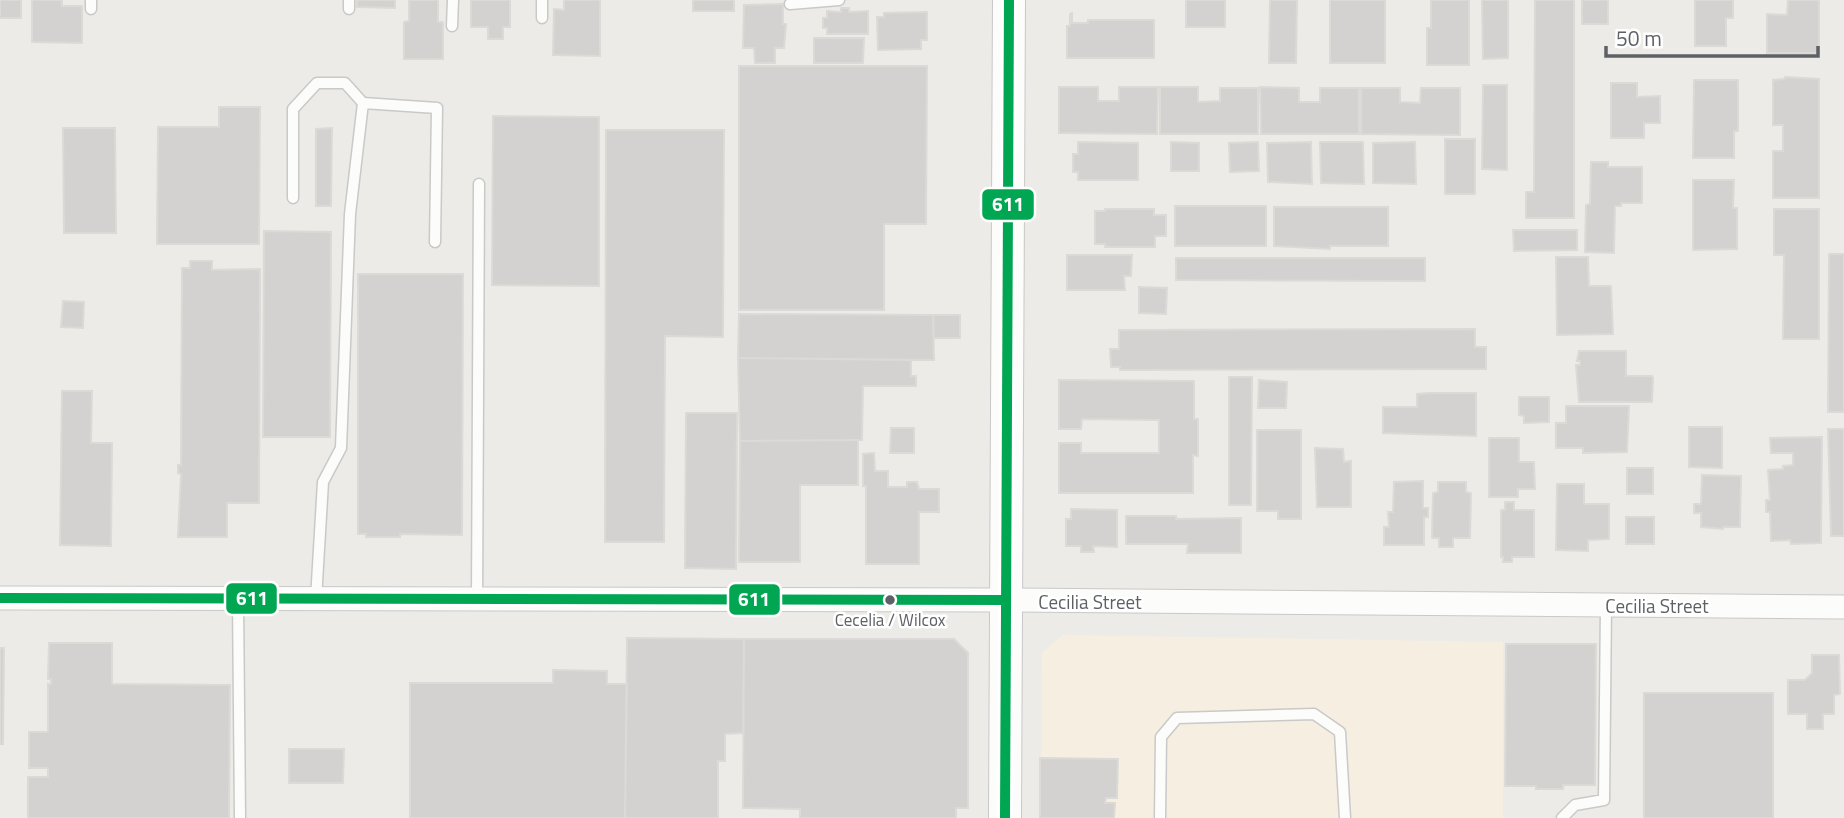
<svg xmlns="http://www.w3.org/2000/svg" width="1844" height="818" font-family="'Titillium Web',sans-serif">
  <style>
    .commercial { fill: #f6efe1 }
    .building { fill: #d3d2d0; stroke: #dcdad6; stroke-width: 2 }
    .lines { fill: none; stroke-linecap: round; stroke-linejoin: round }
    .lane-casing { stroke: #c9c9c8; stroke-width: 13 }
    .street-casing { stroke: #c9c9c8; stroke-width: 25 }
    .secondary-casing { stroke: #c8c8c8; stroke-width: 34 }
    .lane { stroke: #fcfcfb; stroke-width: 10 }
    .street { stroke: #fcfcfb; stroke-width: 23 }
    .secondary { stroke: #fcfcfb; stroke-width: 32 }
    .bus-1-casing { stroke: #fff; stroke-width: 16 }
    .bus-1 { stroke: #00a651; stroke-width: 10 }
    .bus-dot { fill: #5d6165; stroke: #fff; stroke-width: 2.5 }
    .labels { text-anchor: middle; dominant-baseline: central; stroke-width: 5; stroke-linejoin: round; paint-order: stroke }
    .bus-label { font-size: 17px; fill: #5d6165; stroke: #fff }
    .street-label { font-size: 19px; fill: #5d6165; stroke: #fff }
    .line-badge { stroke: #fff; stroke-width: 2.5 }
    .badge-label { font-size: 19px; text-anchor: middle; font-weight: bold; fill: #fff }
  </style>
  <rect width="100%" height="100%" fill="#edebe7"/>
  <path class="commercial" d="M1063,635l440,7v176h-462l1,-165z"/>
  <path class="building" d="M0,0h21v18h-21z
    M32,0h30v6h20v37l-50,-1z
    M357,0h38v8l-38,-1z
    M409,0h29v22h5v37h-39v-37l5,-1z
    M471,0h39v27h-7v12h-15v-12h-17z
    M564,0h36v56l-47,-1 1,-46 10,1z
    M693,0h41v11h-41z
    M1186,0h39v27h-39z
    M1270,0h27l-1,63h-27z
    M1330,0h55v63h-55z
    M1431,0h38v65h-42v-37h4z
    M1482,0h26v58l-25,1z
    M1535,0h39v218h-48v-26h8z
    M1582,0h26v24h-26z
    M1695,0h38v18h-7v28h-31z
    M1788,0h31v53h-52v-39l20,1z
    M783,4v20h3l-2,24h-9v15h-20l-1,-15h-11l1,-43z
    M841,8h8v4l19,-1v23h-41v-6h-4v-10h4v-7l14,1z
    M927,12v28h-6v9l-43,1 -1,-33h7v-4z
    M1072,13v10h16v-3h66v38h-87v-32h3v-12z
    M814,38h50l-1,25h-49z
    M739,66h188l-1,158h-42v86h-145z
    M1785,77l34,2v119h-46v-47h10v-26h-10v-45l11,-1z
    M1694,80h44v51h-4v27h-41z
    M1611,83h26v14l23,-1v27h-16v15h-33z
    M1483,85h24v85l-25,-1z
    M1059,87h39v14h21v-14h39l-1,47 -98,-1z
    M1160,87h38v15l22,-1v-13h38v46h-98z
    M1260,87l39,1v14h21v-14h39v46h-98z
    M1361,88h39v14l20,1 1,-15h39v47l-99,-1z
    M219,107h41l-1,137h-102l1,-117h61z
    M493,116l106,1v169l-107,-1z
    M63,128h52l1,105h-52z
    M332,128l-1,78h-15v-77z
    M606,130h118l-1,207 -58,-1 -1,206h-59z
    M1445,139h30v55h-30z
    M1078,142l60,1v37h-60v-8h-5v-18h5z
    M1171,142l28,1v28h-28z
    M1258,142l1,29 -29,1 -1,-29z
    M1311,142l1,42 -44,-2 -1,-39z
    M1320,142h43l1,42 -43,-1z
    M1415,142l1,42 -43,-1v-40z
    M1591,162h17v5h34v36h-21v3h-6l-1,47 -29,-1 1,-47 4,-1z
    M1693,180h41l-1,28h4v41l-44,1z
    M1175,206h91v40h-91z
    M1274,207h114v39h-58v3l-56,-3z
    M1105,209h49v6h12v21h-11v11h-50v-3h-10v-33h10z
    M1774,209h45v130h-36l1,-84h-10z
    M1513,230h64v20l-63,1z
    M264,231l67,1 -1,205h-67z
    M1829,254h15v158h-16z
    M1067,255h65l-1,21h-7l1,14h-58z
    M1556,257h32l1,29h22l2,48 -56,1z
    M1176,258h249v23l-249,-1z
    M190,261h22v9l48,-1 -1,234h-32v34h-49l3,-63 -3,-1v-8h3l1,-197h8z
    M358,274h105l-1,261 -62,-1v3h-34v-3h-8z
    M1139,287l28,1 -1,26 -27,-1z
    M63,301l21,1 -1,26 -22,-1z
    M739,314l194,1 1,45 -196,-2z
    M933,315h27v23h-26z
    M1475,329v18h11v22l-366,1v-3h-9l-1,-18h9v-19z
    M1579,351h47v25h26l1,2 -1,24h-73l-3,-37h4v-4h-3z
    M738,358l173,2v16h5v10h-53l-1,54 -122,1z
    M1229,377h23l-1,128h-22z
    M1059,380l135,1v38h4v37l-5,-1v38h-134v-50h22v10h78v-33l-77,-1 -1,10h-22z
    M1259,380l28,2 -1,26h-28z
    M62,391h30l-1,52h21l-1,103 -51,-1z
    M1429,393h47v43l-93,-3v-26h34v-13z
    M1519,397h30v25l-25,1v-7l-5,-1z
    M1566,406h63l-2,46 -44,1v-5h-27v-25h10z
    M686,413h51l-1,156 -51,-1z
    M1689,427h33v41l-33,-1z
    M891,428h23v25h-24z
    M1828,429h16v107h-13z
    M1257,430h44v89h-23v-8h-21z
    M1822,437l-1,106 -30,1 -1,-4 -19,1 -1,-29h-4v-12h4l-2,-30 15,-1v-3l10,-1v-12h-22l-1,-15z
    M1489,438h30v24h15l1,27h-17v8h-29z
    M858,440v45h-58v77h-61l1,-121z
    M1315,448l28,1 1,13 7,-1v46h-34z
    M874,453l1,18h13v16h19v-5h10l2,7h20v23h-20v52h-53v-78h-3v-32z
    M1627,468h26v26h-26z
    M1702,475l39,1 -1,51h-17v2l-22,-2v-14h-7v-9h7z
    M1423,481v27h5v9h-4v28h-40v-18h5l-1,-15h5l1,-30z
    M1438,482h28v10l5,1 -1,45h-17v9h-14v-9h-7l1,-45 5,-1z
    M1557,484h27v20h25v35l-21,1v11l-32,-1z
    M1505,502h9v8h20v47h-22v5h-9v-5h-2v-47h4z
    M1071,509l46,1v37l-24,-1 1,6h-13v-6h-15v-27h5z
    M1126,516h50v3l65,-1v35h-54l1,-9h-62z
    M1626,517h28v27h-28z
    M627,638l117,1 -1,94 -18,1v27h-7v57h-93z
    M744,639h210l14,14v155h-12v10h-156v-9l-57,-1z
    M49,643h63v41l118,1 -1,133h-201v-41h20v-9h-19v-36h19v-48h3v-5h-3z
    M1506,644h90l-1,141h-32v4h-27v-3h-31z
    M0,648h4l-1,96h-3z
    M1812,655h27l1,39 -6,1v19h-11v15h-16v-15h-19v-34h17l7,-7z
    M553,670l54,1v13h20l-2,134h-215v-135h143z
    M1644,693h129v125h-129z
    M289,749h55l-1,34h-54z
    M1040,758l78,1 -1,39h-11l-1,5h10l-1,15h-74z"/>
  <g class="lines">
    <defs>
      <path id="lane" d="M349,0v9
        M790,4l49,-4
        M91,9v-9
        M542,18v-18
        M452,26l1,-26
        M293,198v-89l24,-26h28l18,20
        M238,599l2,219
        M316,599l7,-117 18,-34 9,-234 13,-111 74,5 -2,134
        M477,600l2,-416
        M1160,818l1,-81 16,-19 137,-4 26,18 5,86
        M1562,818l13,-13 29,-5 2,-195"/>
      <path id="street" d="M0,598l1006,2 838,7"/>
      <path id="secondary" d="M1005,818l4,-818"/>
    </defs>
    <use href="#lane" class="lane-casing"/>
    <use href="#street" class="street-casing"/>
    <use href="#secondary" class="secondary-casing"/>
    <use href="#lane" class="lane"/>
    <use href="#street" class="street"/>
    <use href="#secondary" class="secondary"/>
    <defs>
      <path id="bus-1" d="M0,598l1006,2
        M1005,818l4,-818"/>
    </defs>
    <use href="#bus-1" class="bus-1-casing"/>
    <use href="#bus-1" class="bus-1"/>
  </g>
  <circle class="bus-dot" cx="890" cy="600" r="6"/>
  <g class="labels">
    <g class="bus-label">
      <text x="890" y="620">Cecelia / Wilcox</text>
    </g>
    <g class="street-label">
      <text x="1090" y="601">Cecilia Street</text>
      <text x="1657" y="605">Cecilia Street</text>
    </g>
  </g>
  <g class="line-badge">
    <rect x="981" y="188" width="54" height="33" rx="7" fill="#00a651"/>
    <rect x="225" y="582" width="53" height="33" rx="7" fill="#00a651"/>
    <rect x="728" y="583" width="53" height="33" rx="7" fill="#00a651"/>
  </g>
  <g class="badge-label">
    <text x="1008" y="211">611</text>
    <text x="252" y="605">611</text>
    <text x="754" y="606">611</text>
  </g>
  <path d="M1606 46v10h212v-10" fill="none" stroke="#5d6165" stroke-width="3.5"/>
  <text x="1616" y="46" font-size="21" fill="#5d6165" stroke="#ffffff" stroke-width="5" paint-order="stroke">50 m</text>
</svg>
